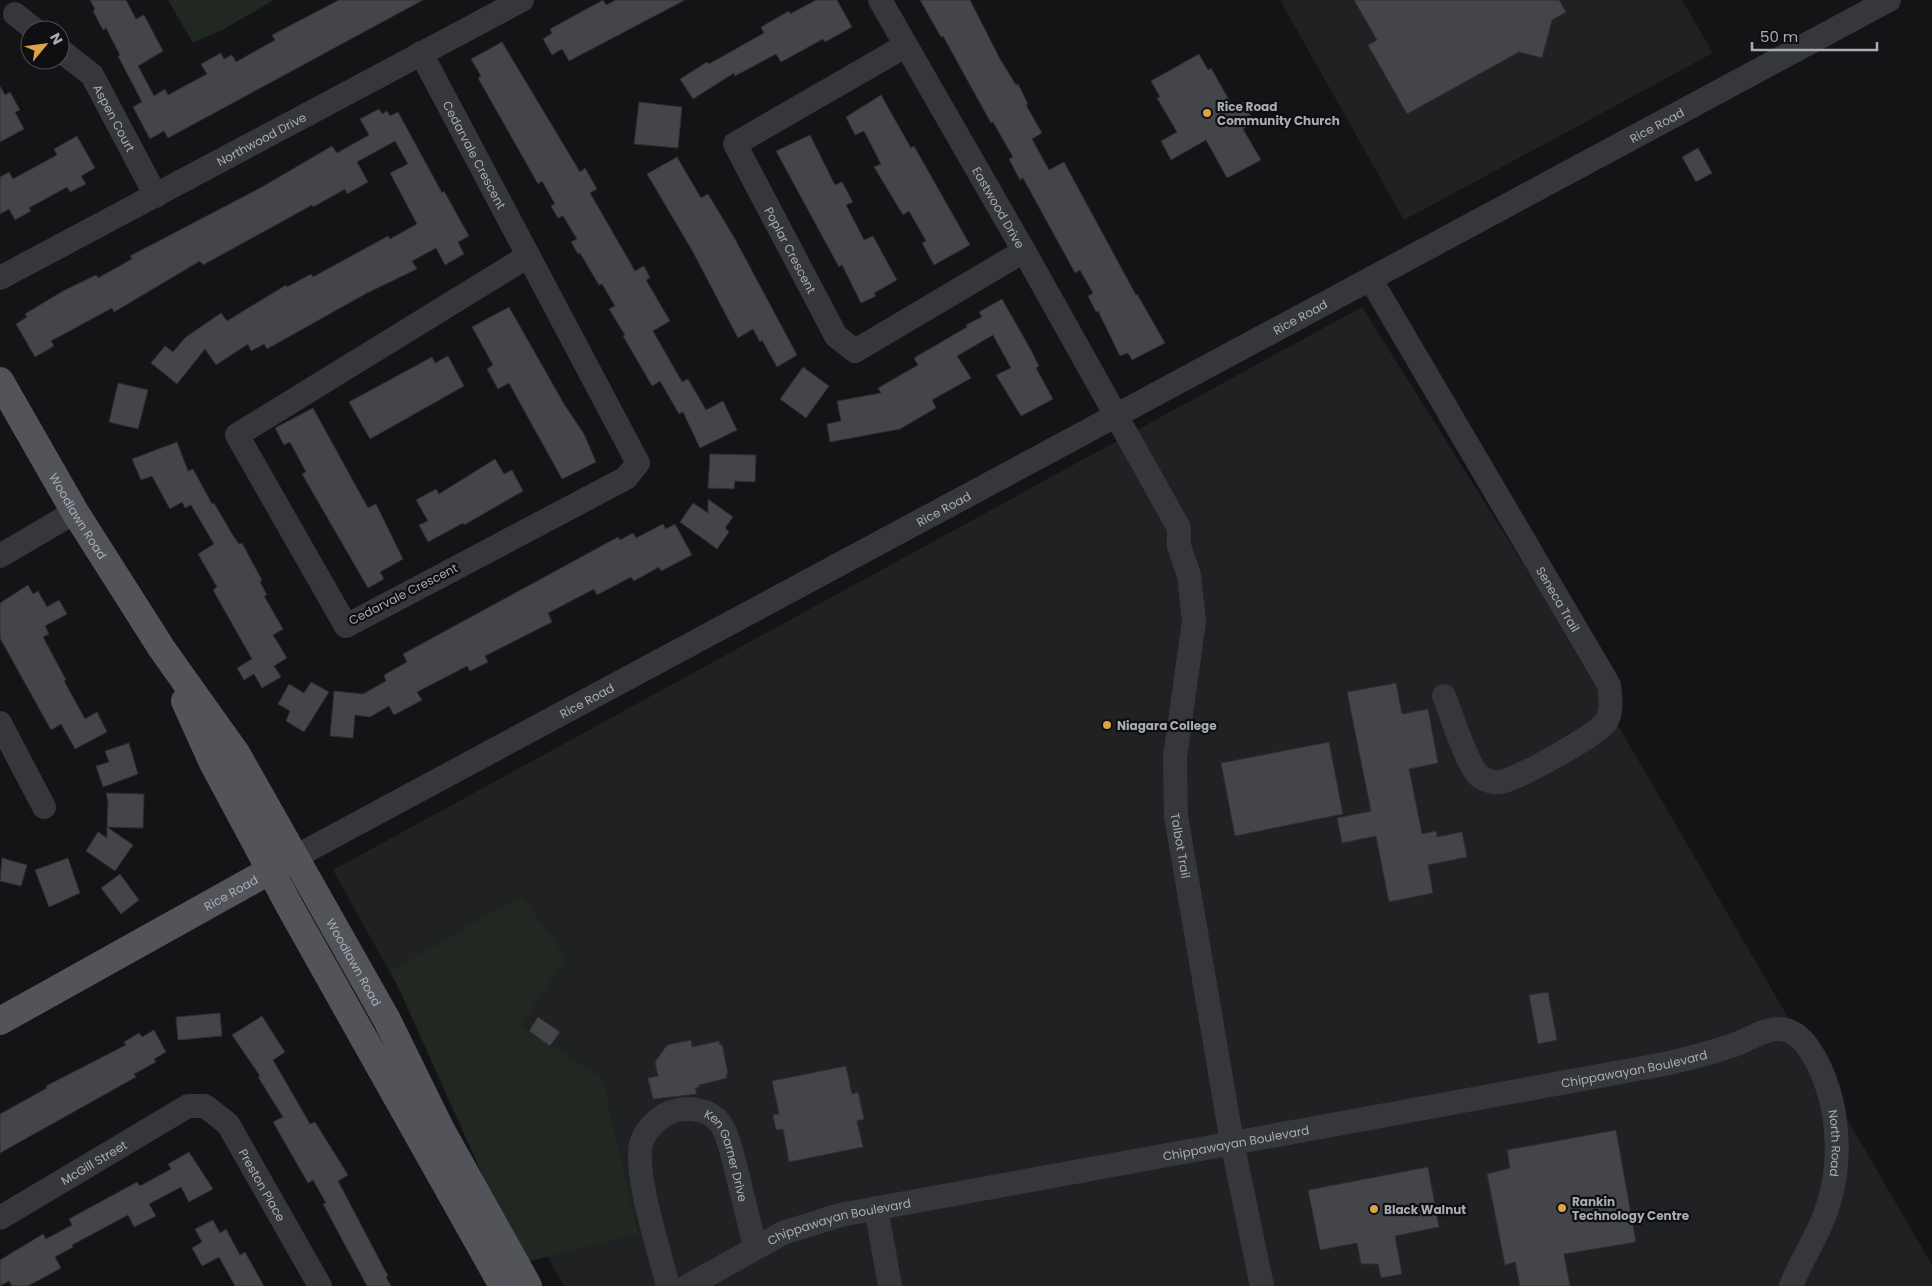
<svg xmlns="http://www.w3.org/2000/svg" width="1932" height="1286" font-family="Poppins,sans-serif">
  <style>
    .built { fill: #202123 }
    .green { fill: #212822 }
    .building { fill: #434549; stroke: #2f2f32 }
    .lines { fill: none; stroke-linecap: round; stroke-linejoin: round }
    .minor { stroke: #36373a; stroke-width: 24 }
    .major { stroke: #525459; stroke-width: 28 }
    .poi-dot { fill: #dda245; stroke: #0f0f11; stroke-width: 2 }
    .labels { text-anchor: middle; dominant-baseline: central; stroke-width: 4.5; stroke-linejoin: round; paint-order: stroke }
    .poi-label { font-size: 12px; font-weight: bold; fill: #a8acb5; stroke: #0f0f11; text-anchor: start }
    .street-label { font-size: 12px; fill: #a8acb5; stroke: #0f0f11 }
  </style>
  <rect width="100%" height="100%" fill="#141416"/>
  <path class="built" d="M1280,0h402l31,53 -309,167z
    M1362,307l172,274 398,684v21h-1368l-231,-416z"/>
  <path class="green" d="M168,0h106l-50,29 -31,14z
    M521,896l45,61 -46,70 82,50 36,157 -116,29 -131,-292z"/>
  <path class="building" d="M90,0h36l10,19 8,-4 19,36 -25,15 16,30 11,-7 3,6 39,-21 -6,-10 20,-11 3,6 8,-4 4,7 39,-22 -3,-5 67,-35h84l-255,138 -4,-7 -14,8 -17,-32 9,-5 -24,-46 2,-1 -14,-27 -3,2 -10,-19 2,-2z
    M603,0l3,5 10,-5h69l-116,61 -7,-12 -10,6 -9,-16 9,-6 -2,-4z
    M816,0h21l15,27 -27,15 -2,-3 -42,23 -5,-8 -41,22 -1,-3 -41,26 -13,-20 27,-17 2,2 55,-31 -3,-6 28,-16 1,3z
    M920,0h50l30,59 16,26 2,-1 10,20 -2,1 16,28 -10,6 17,31 15,-8 72,133 1,-1 28,49 -33,17 -4,-7 -8,3 -22,-45 -2,1 -8,-16 5,-3 -13,-23 -5,3 -52,-95 -3,2 -11,-21 4,-2 -20,-35 -2,1 -48,-87 -2,1z
    M1354,0h205l7,12 -14,8 -10,38 -23,-6 -112,62 -39,-69 9,-5z
    M502,42l78,130 5,-4 12,21 -7,4 45,78 9,-5 6,12 -4,2 24,41 -17,10 29,51 6,-3 18,31 17,-9 14,29 -37,18 -17,-36 -4,2 -19,-33 -8,5 -29,-50 2,-1 -16,-26 6,-3 -13,-22 -3,1 -19,-32 -2,1 -7,-12 6,-3 -14,-23 -5,2 -7,-12 4,-2 -13,-23 -4,3 -60,-106 3,-2 -10,-17z
    M1199,54l9,16 3,-2 22,39 10,-5 11,20 -11,7 18,31 -34,18 -21,-38 -35,20 -10,-19 16,-9 -20,-34 3,-1 -9,-16z
    M0,86l5,9 5,-3 10,18 -5,2 9,17 -24,13z
    M881,95l30,53 3,-2 56,99 -36,20 -12,-22 4,-2 -17,-30 -6,4 -29,-48 7,-3 -17,-33 -9,4 -9,-18z
    M639,102l43,5 -4,41 -44,-4z
    M379,109l3,5 5,-3 3,5 8,-4 44,81 2,-2 25,45 -11,6 6,12 -19,11 -9,-17 -24,13 5,8 -50,24 -100,56 -3,-5 -13,7 -3,-7 -32,21 -11,-16 -28,35 -26,-21 14,-17 8,6 13,-15 35,-24 6,8 59,-36 1,2 24,-13 2,3 75,-41 2,3 27,-15 -27,-51 18,-9 -13,-23 -38,21 11,20 -21,12 -2,-5 -32,18 -1,-2 -109,60 -3,-4 -86,51 -2,-4 -61,33 3,5 -19,11 -19,-33 11,-7 -2,-3 38,-23 33,-16 2,3 34,-19 -2,-3 132,-69 70,-41 5,7 32,-18 -9,-16z
    M810,135l25,50 7,-3 11,20 -7,3 18,35 9,-4 24,44 -23,13 2,3 -15,7 -19,-38 -3,2 -63,-116z
    M77,136l18,32 -14,8 5,8 -16,8 -3,-5 -38,21 2,3 -16,9 -6,-11 -9,5v-37l9,-5 4,7 44,-24 -3,-6z
    M1698,148l14,25 -16,9 -14,-25z
    M677,157l24,41 7,-4 27,45 62,116 -20,12 -15,-27 -2,2 -7,-13 -15,9 -45,-86 -46,-78z
    M1002,299l30,53 7,14 -3,2 17,31 -32,17 -25,-41 15,-7 -18,-33 -36,21 14,22 -39,22 4,8 -36,21 -70,13 -3,-18 14,-3 -4,-20 44,-8 -3,-5 40,-23 -4,-7 53,-31 -1,-2 16,-8 -3,-5z
    M509,307l55,97 20,30 12,28 -34,17 -53,-96 -11,6 -11,-20 6,-4 -21,-38z
    M448,356l16,30 -94,53 -21,-37 83,-45 3,6z
    M803,367l26,19 -23,32 -26,-19z
    M118,383l30,7 -10,39 -29,-7z
    M313,408l55,100 8,-4 27,55 -23,13 4,7 -16,9 -66,-114 4,-2 -16,-30 -6,3 -9,-17z
    M177,442l11,29 5,-2 19,35 2,-1 18,31 7,10 3,-1 9,17 11,20 -2,2 7,13 -3,1 19,33 -10,6 14,23 -13,8 7,11 -19,11 -8,-14 -10,6 -7,-12 15,-9 -39,-69 4,-3 -19,-33 16,-10 -23,-39 -6,3 -3,-6 -12,7 -18,-33 -11,4 -9,-21z
    M710,454l46,1 -1,27 -20,-1 -1,8 -26,-1z
    M495,459l9,15 8,-4 11,21 -59,34 -1,-2 -35,19 -9,-17 9,-4 -12,-21 20,-11 3,5z
    M708,499l25,18 -8,11 4,4 -12,17 -37,-27 13,-19 15,10z
    M663,524l3,5 9,-5 17,31 -31,16 -2,-4 -25,14 -3,-4 -34,18 -3,-6 -46,24 4,9 -67,34 3,6 -18,9 -3,-5 -50,26 5,8 -28,15 -5,-9 -19,11 -15,-2 -2,23 -23,-2 4,-45 29,3 23,-13 -2,-6 23,-13 -4,-8 215,-117 2,3 13,-7 3,5z
    M28,585l5,9 5,-3 9,16 12,-7 8,14 -22,12 4,8 -6,3 23,43 -2,1 21,38 12,-7 10,20 -32,17 -14,-25 -10,6 -51,-92v-35z
    M311,682l18,10 -25,40 -18,-11 4,-10 -12,-7 11,-20 15,9z
    M1396,683l6,31 26,-5 10,54 -29,6 13,65 14,-3 1,6 25,-5 5,25 -39,8 5,28 -44,9 -13,-66 -34,7 -5,-25 34,-7 -24,-119z
    M1329,742l14,72 -108,22 -14,-73z
    M129,743l9,31 -35,13 -7,-21 13,-4 -4,-11z
    M106,793l38,1 -1,34 -36,-1 1,-26z
    M107,827l26,18 -18,26 -29,-20 12,-19 9,6z
    M2,858l25,7 -6,21 -21,-5z
    M68,858l12,35 -31,14 -14,-37z
    M120,874l19,26 -18,14 -20,-26z
    M1548,992l9,48 -19,4 -9,-49z
    M220,1013l2,23 -44,4 -2,-23z
    M262,1016l23,36 -12,8 37,64 5,-2 33,53 -10,6 50,95 -2,1 5,9h-24l-44,-82 3,-1 -13,-23 -5,3 -35,-61 10,-5 -25,-40 2,-1 -28,-41z
    M538,1017l22,15 -10,14 -21,-15z
    M154,1030l12,22 -12,7 2,3 -22,12 2,3 -136,76v-39l47,-26 -1,-2 80,-41 -2,-3 15,-9 3,4z
    M691,1040l1,7 27,-6 1,4 2,-1 6,30h-2l1,4 -28,7 1,2 -5,1 2,6 -44,5 -5,-21 10,-2 -3,-14 12,-17z
    M846,1066l6,28 6,-2 6,27 -7,2 6,26 -74,15 -6,-33 -7,1 -3,-15 6,-1 -7,-33z
    M1616,1130l20,112 -72,12 6,32h-50l-5,-24 -10,3 -18,-91 23,-6 -3,-18z
    M189,1152l24,37 -24,13 -8,-15 -32,17 7,12 -22,11 -6,-12 -56,30 1,2 -18,10 6,11 -18,10 -15,8h-16l-3,-5 -9,5v-26l43,-26 3,5 26,-14 -3,-6 68,-37 3,4 31,-17 -3,-5z
    M1428,1167l11,60 -44,9 7,38 -21,4 -3,-14h-17l-4,-21 -37,7 -12,-60z
    M213,1220l7,13 6,-4 14,26 5,-3 19,34h-29l-16,-29 -17,9 -10,-18 10,-6 -7,-13z"/>
  <g class="lines">
    <g class="minor">
      <path id="s1" d="M880,0l144,251 155,277v18l10,29 5,46 -19,136 1,59 56,326 30,144"/>
      <path d="M15,14l20,16"/>
      <path id="s2" d="M905,46l-170,98 101,192 19,15 169,-100"/>
      <path id="s3" d="M60,50l32,25 64,121"/>
      <path id="s4" d="M421,53l217,410 -12,15 -280,148 -109,-191 291,-179"/>
      <path id="s5" d="M0,278l522,-278"/>
      <path id="s6" d="M1371,280l238,405c1,12 4,26 -3,37 -11,14 -83,54 -102,59 -8,3 -18,0 -25,-5 -12,-11 -28,-63 -35,-80"/>
      <path d="M0,556l75,-44"/>
      <path d="M0,723l44,84"/>
      <path id="s7" d="M295,857l1594,-857"/>
      <path d="M876,1208l14,78"/>
      <path id="s8" d="M0,1218l188,-112h17l23,18 92,162"/>
      <path id="s9" d="M668,1286c-8,-33 -34,-111 -27,-142 4,-14 17,-27 30,-32 17,-6 41,-3 51,14 8,14 11,32 15,47 6,25 12,50 18,74"/>
      <path id="s10" d="M688,1286l95,-53 57,-18 830,-152c23,-6 46,-11 69,-20 12,-5 26,-14 39,-14 20,0 31,18 39,33 25,49 26,112 4,162 -9,21 -22,41 -30,62"/>
    </g>
    <g class="major">
      <path id="s11" d="M0,381l75,131 87,137 74,104 151,267 53,108 88,158"/>
      <path d="M185,701l28,62 77,144 213,379"/>
      <path id="s12" d="M0,1021l287,-160"/>
    </g>
  </g>
  <g class="poi-dot">
    <circle cx="1207" cy="113" r="5"/>
    <circle cx="1107" cy="725" r="5"/>
    <circle cx="1562" cy="1208" r="5"/>
    <circle cx="1374" cy="1209" r="5"/>
  </g>
  <g class="labels">
    <g class="poi-label">
      <text x="1217" y="106">Rice Road<tspan x="1217" dy="14">Community Church</tspan></text>
      <text x="1117" y="725">Niagara College</text>
      <text x="1572" y="1201">Rankin<tspan x="1572" dy="14">Technology Centre</tspan></text>
      <text x="1384" y="1209">Black Walnut</text>
    </g>
    <g class="street-label">
      <text stroke="none"><textPath href="#s3" startOffset="89">Aspen Court</textPath></text>
      <text stroke="none"><textPath href="#s7" startOffset="1546">Rice Road</textPath></text>
      <text stroke="none"><textPath href="#s5" startOffset="296">Northwood Drive</textPath></text>
      <text stroke="none"><textPath href="#s4" startOffset="115">Cedarvale Crescent</textPath></text>
      <text stroke="none"><textPath href="#s1" startOffset="239">Eastwood Drive</textPath></text>
      <text stroke="none"><textPath href="#s2" startOffset="316">Poplar Crescent</textPath></text>
      <text stroke="none"><textPath href="#s7" startOffset="1141">Rice Road</textPath></text>
      <text stroke="none"><textPath href="#s7" startOffset="736">Rice Road</textPath></text>
      <text stroke="none"><textPath href="#s11" startOffset="156">Woodlawn Road</textPath></text>
      <text transform="translate(403 594) rotate(-27)">Cedarvale Crescent</text>
      <text stroke="none"><textPath href="#s6" startOffset="370">Seneca Trail</textPath></text>
      <text stroke="none"><textPath href="#s7" startOffset="331">Rice Road</textPath></text>
      <text stroke="none"><textPath href="#s1" startOffset="928">Talbot Trail</textPath></text>
      <text stroke="none"><textPath href="#s12" startOffset="264">Rice Road</textPath></text>
      <text stroke="none"><textPath href="#s11" startOffset="681">Woodlawn Road</textPath></text>
      <text stroke="none"><textPath href="#s10" startOffset="976">Chippawayan Boulevard</textPath></text>
      <text stroke="none"><textPath href="#s10" startOffset="571">Chippawayan Boulevard</textPath></text>
      <text stroke="none"><textPath href="#s10" startOffset="1264">North Road</textPath></text>
      <text stroke="none"><textPath href="#s9" startOffset="276">Ken Garner Drive</textPath></text>
      <text stroke="none"><textPath href="#s8" startOffset="109">McGill Street</textPath></text>
      <text stroke="none"><textPath href="#s8" startOffset="335">Preston Place</textPath></text>
      <text stroke="none"><textPath href="#s10" startOffset="166">Chippawayan Boulevard</textPath></text>
    </g>
  </g>
  <g transform="translate(45 45) rotate(61)"><circle r="24" fill="#0f0f11" stroke="#4c4e53"/>
  <path d="M0-4L9 19L0 12L-9 19Z" fill="#dda245"/>
  <text y="-8" font-size="14" font-weight="bold" text-anchor="middle" fill="#a8acb5">N</text>
  </g>
  <path d="M1752 42v8h125v-8" fill="none" stroke="#a8acb5" stroke-width="2.5"/>
  <text x="1760" y="42" font-size="15" fill="#a8acb5" stroke="#0f0f11" stroke-width="4" paint-order="stroke">50 m</text>
</svg>
